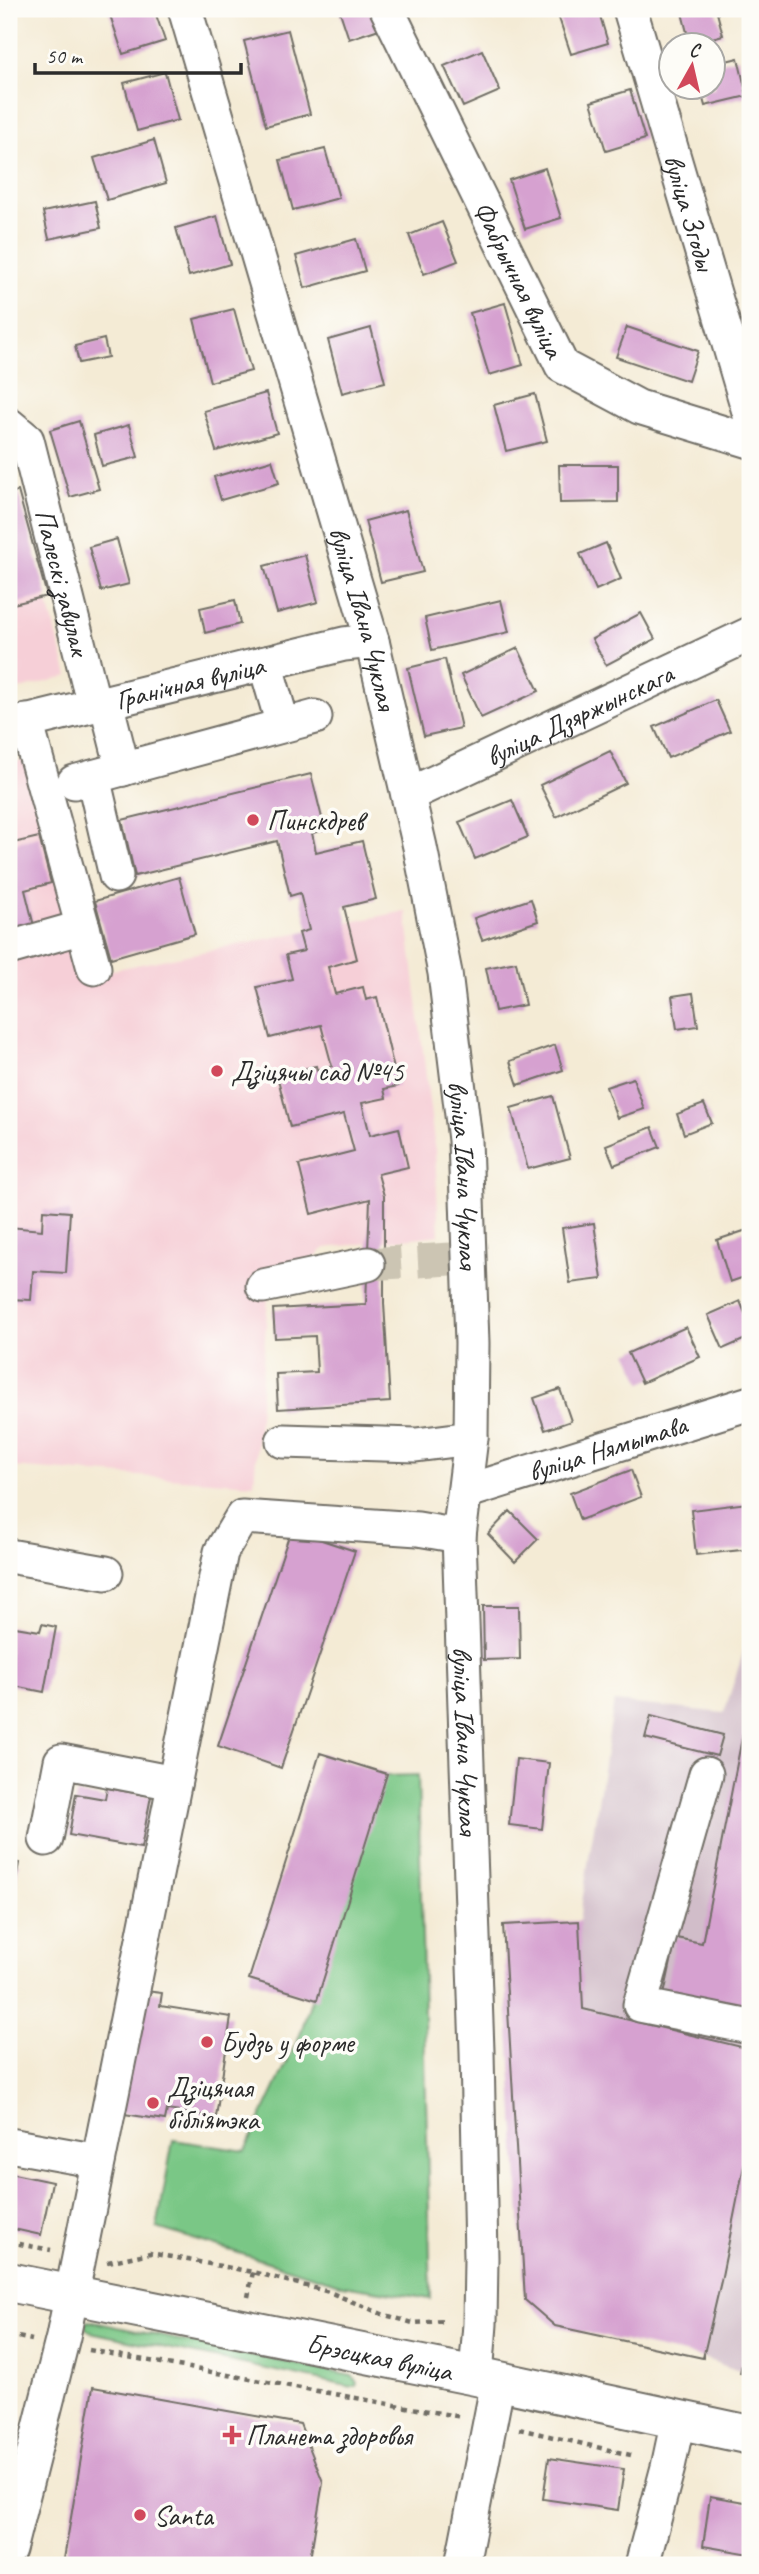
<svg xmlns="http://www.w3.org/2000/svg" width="759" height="2574" font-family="Caveat,sans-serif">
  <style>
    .built { fill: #f6cfd7 }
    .industrial { fill: #d1bdc9 }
    .green { fill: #7ac786; stroke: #527958; stroke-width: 2 }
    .building { fill: #d6a1d0 }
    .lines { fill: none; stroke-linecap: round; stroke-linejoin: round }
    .minor-tunnel { stroke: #ccc5b3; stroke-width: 33; stroke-dasharray: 33 17; stroke-linecap: butt }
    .minor-casing { stroke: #716e66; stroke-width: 37 }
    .major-casing { stroke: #716e66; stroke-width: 42 }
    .path { stroke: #716e66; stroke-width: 4.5; stroke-dasharray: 5 5; stroke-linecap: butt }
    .minor { stroke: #fff; stroke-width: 33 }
    .major { stroke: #fff; stroke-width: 38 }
    .poi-dot { fill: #d1495b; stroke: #fdfcf7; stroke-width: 2.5 }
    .labels { text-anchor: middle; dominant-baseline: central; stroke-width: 7; stroke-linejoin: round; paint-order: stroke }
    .street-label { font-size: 28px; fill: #2b2b2b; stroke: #fdfcf7 }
    .poi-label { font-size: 28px; fill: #2b2b2b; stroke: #fdfcf7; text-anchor: start }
  </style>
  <rect width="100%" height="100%" fill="#fdfcf7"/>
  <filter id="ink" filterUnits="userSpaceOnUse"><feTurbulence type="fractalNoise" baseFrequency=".0143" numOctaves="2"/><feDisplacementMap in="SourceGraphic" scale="14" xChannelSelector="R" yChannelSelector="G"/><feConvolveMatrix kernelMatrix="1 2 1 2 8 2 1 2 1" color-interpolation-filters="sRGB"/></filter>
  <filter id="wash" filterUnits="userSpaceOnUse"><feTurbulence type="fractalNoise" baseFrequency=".00686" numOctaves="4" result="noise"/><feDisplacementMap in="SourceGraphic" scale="28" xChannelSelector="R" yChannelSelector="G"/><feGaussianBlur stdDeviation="1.57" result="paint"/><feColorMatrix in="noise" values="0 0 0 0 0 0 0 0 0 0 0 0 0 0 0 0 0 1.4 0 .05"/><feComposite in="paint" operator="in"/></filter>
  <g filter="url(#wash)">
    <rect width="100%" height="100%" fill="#f4ebd5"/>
    <path class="built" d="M9,463l59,213 -59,16z
      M51,753l51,219 304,-61 29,239 4,85 -114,13 -57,50 -14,186 -245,-17v-703z"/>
    <path class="industrial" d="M750,1631v744l-47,-17 -148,-32 -30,-26 -22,-375 76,-4 35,-219 110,11z"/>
    <path class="green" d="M418,1775l13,524 -88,-14 -186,-57 16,-88 72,11 55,-116 82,-259z
      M89,2321l263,55 5,7 -1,3 -4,1 -262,-55 -4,-3 -1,-5z"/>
    <g id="blocks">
      <path class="building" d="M108,9h46l11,32 -42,13z
        M339,9h33l7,20 -30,10z
        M556,9h42l10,34 -37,11z
        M681,9h35l7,26 -33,9z
        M288,30l22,84 -44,12 -22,-85z
        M482,50l18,41 -37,16 -19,-41z
        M738,58l9,38 -42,10 -5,-18h14v-24z
        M165,72l13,48 -41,11 -13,-48z
        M630,90l15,49 -39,12 -15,-49z
        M154,140l12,43 -59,17 -13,-42z
        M325,149l14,49 -46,12 -13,-50z
        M545,168l16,50 -36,11 -16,-49z
        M95,201l6,27 -52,11 -6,-27z
        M217,216l13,48 -41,12 -13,-48z
        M442,222l16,39 -34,13 -15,-39z
        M356,239l9,32 -60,17 -9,-32z
        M505,303l18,62 -34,10 -19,-62z
        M234,309l17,62 -41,11 -16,-63z
        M627,327l71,24 -10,30 -72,-24z
        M371,328l14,54 -43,11 -14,-53z
        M104,339l4,18 -29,6 -4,-17z
        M266,393l11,40 -61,18 -12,-40z
        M535,394l12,47 -41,10 -12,-46z
        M79,421l20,68 -29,8 -20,-67z
        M129,425l9,32 -36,9 -8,-31z
        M272,460l7,23 -58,17 -7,-23z
        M559,465h59v37l-58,1z
        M18,491l29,105 -38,9v-112z
        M406,510l17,62 -42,10 -16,-61z
        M117,539l12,45 -28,7 -12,-44z
        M606,543l15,36 -25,11 -16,-36z
        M305,555l13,47 -41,11 -13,-47z
        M235,600l5,24 -35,9 -5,-25z
        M501,600l8,32 -77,18 -7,-32z
        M641,613l14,26 -49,26 -14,-26z
        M518,648l21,43 -58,27 -20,-43z
        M445,659l16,69 -37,8 -16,-68z
        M716,700l14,31 -62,27 -14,-31z
        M610,751l16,32 -70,34 -16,-32z
        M311,774l14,56 -13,3 4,19 46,-11 14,58 -32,8 13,52 -29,8 7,27 28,-7 3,13 11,-3 21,89 -14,3 2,9 -24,5 8,32 29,-7 9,39 -30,7 6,22v107l6,99 -112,7 -2,-35 41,-2 -2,-36 -40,2 -2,-29 93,-5 4,-105 -59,15 -12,-49 55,-14 -10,-37 -54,13 -13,-52 39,-9 1,4 15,-4 -11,-41 -51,13 -13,-51 35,-8 -6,-24 18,-4 -5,-18 10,-3 -9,-37 -10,3 -13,-55 -142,35 -13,-56z
        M512,800l16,37 -53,22 -16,-37z
        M39,837l12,46 -26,7 11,44 -27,7v-72h2l-2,-25z
        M179,877l16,57 -84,24 -16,-57z
        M531,899l7,22 -56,19 -8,-22z
        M516,962l9,43 -30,6 -9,-43z
        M693,993l5,33 -21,3 -5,-33z
        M555,1045l8,25 -45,15 -8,-24z
        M633,1078l11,31 -27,9 -11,-31z
        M553,1096l17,62 -42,11 -17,-61z
        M704,1104l8,19 -28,11 -7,-20z
        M652,1127l8,20 -46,18 -8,-20z
        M43,1210l27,2 -4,61 -33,-2 -2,29 -22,-1v-72l33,3z
        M594,1223l8,56 -32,4 -8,-55z
        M750,1229v46l-20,7 -13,-42z
        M740,1301l10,24v12l-27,12 -15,-34z
        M686,1327l14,30 -58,26 -14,-30z
        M560,1389l11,32 -26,9 -11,-32z
        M631,1470l10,27 -61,23 -10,-27z
        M747,1503l3,46 -54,6 -5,-45z
        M510,1511l28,28 -23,23 -27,-28z
        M291,1530l64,21 -74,217 -63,-22z
        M483,1606h36l1,53 -36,1z
        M42,1624l14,3 -12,65 -35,-7v-59l31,5z
        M749,1702h1v310l-86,-17 12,-57 26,5z
        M651,1716l72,19 -6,21 -72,-18z
        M320,1753l67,21 -70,226 -68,-21z
        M516,1759l33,4 -7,66 -33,-4z
        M107,1788l44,8 -10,52 -72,-13 7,-41 29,5z
        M9,1861l10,2 -9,50h-1z
        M579,1921l4,88 167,40v87l-29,145 -18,77 -148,-32 -30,-26 -22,-375z
        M146,1991l16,2 -2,13 71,11 -15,100 -49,-7 -2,10 -48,-7z
        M9,2173l43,9 -11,53 -32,-7z
        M749,2332h1v43l-10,-2z
        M93,2387l207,37 23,58 -14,83h-246z
        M549,2458l75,11 -6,41 -75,-11z
        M710,2496l40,7v51l-47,-8z"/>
    </g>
  </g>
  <g filter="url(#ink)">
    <use href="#blocks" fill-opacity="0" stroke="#716e66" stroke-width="2"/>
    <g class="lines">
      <path class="minor-tunnel" d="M368,1264l101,-6"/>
      <defs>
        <g id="minor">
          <path id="s1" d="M185,9l187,632 48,206 25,126 20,167 7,203 -1,95 -12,98 18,515 4,207 -1,66 -4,52"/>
          <path id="s2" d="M387,9l175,357 77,41 111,34"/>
          <path id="s3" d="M630,9l120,406"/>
          <path id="s4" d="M9,425l18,15 67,265"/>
          <path d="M265,663l18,62"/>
          <path d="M106,702l17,67"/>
          <path d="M26,721l68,247"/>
          <path id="s5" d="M9,726l335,-82 28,-3"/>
          <path d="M93,777l23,99"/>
          <path d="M74,782l241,-65"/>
          <path id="s6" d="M408,795l342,-161"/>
          <path d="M9,948l74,-21"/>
          <path d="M263,1286l105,-22"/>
          <path d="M283,1441l133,4 55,-7"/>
          <path id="s7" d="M465,1492l285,-89"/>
          <path d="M9,1556l97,17"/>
          <path d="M706,1774l-66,231 110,22"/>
          <path d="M46,1839l15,-78 113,22"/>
          <path d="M9,2145l89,16"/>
          <path d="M9,2550l54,-213 158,-785 21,-35 176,12 41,7"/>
          <path d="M462,2565l36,-184"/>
          <path d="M642,2565l26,-98 10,-47"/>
        </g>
        <g id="major">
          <path id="s8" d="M9,2282l467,94 274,59"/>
        </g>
      </defs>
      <use href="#minor" class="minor-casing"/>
      <use href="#major" class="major-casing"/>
      <path class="path" d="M9,2242l42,8
        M108,2262l42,-9 103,19 76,20 53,22 31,9 32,-2
        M248,2297l5,-25
        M9,2335l23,5
        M89,2350l373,67
        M519,2429l116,27"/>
      <use href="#minor" class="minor"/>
      <use href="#major" class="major"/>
    </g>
  </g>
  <g class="poi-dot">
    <circle cx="253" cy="820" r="7"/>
    <circle cx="217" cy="1071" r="7"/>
    <circle cx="207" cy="2042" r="7"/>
    <circle cx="153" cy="2103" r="7"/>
    <path d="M228.5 2424.5h7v7h7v7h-7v7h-7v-7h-7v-7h7z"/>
    <circle cx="140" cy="2515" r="7"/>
  </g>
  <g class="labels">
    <g class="street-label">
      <text stroke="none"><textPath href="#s3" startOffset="212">вуліца Згоды</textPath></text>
      <text stroke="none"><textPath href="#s2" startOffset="301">Фабрычная вуліца</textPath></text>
      <text stroke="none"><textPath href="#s4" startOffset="170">Палескі завулак</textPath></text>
      <text stroke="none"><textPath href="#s1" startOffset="635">вуліца Івана Чуклая</textPath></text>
      <text stroke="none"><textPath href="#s5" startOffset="186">Гранічная вуліца</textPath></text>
      <text stroke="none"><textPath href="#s6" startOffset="189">вуліца Дзяржынскага</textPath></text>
      <text stroke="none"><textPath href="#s1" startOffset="1202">вуліца Івана Чуклая</textPath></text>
      <text stroke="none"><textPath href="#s7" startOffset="149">вуліца Нямытава</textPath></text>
      <text stroke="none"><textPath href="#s1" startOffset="1769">вуліца Івана Чуклая</textPath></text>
      <text stroke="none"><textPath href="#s8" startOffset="378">Брэсцкая вуліца</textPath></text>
    </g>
    <g class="poi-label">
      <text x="267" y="820">Пинскдрев</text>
      <text x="231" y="1071">Дзіцячы сад №45</text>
      <text x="221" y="2042">Будзь у форме</text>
      <text x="167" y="2087">Дзіцячая<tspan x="167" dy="32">бібліятэка</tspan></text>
      <text x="246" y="2435">Планета здоровья</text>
      <text x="154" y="2515">Santa</text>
    </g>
  </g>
  <rect width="759" height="2574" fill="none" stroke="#fdfcf7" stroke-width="35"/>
  <g transform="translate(692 66) rotate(8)"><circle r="33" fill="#fdfcf7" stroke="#a9a8a5" stroke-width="2"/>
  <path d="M0-5L12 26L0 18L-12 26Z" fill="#d1495b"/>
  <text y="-10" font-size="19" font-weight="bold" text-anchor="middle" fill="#2b2b2b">С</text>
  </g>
  <path d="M35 63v10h206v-10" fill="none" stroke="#2b2b2b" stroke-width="3.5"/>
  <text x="46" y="63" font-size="21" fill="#2b2b2b" stroke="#fdfcf7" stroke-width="5" paint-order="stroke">50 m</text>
</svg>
